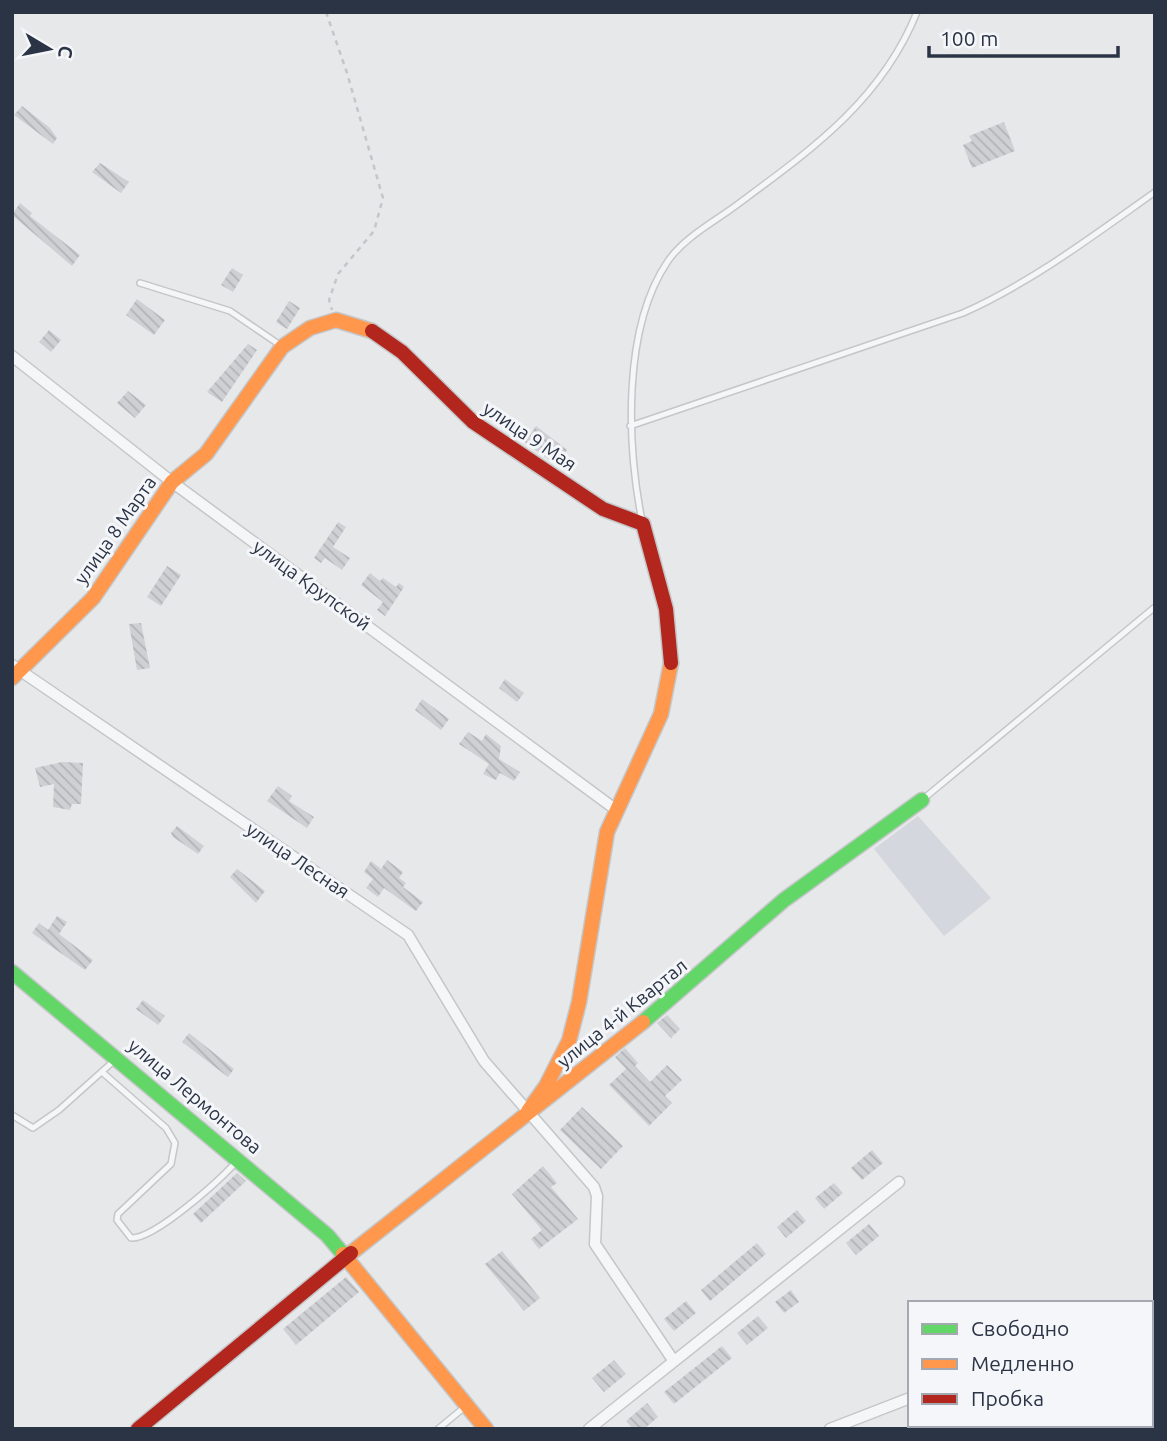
<svg xmlns="http://www.w3.org/2000/svg" width="1167" height="1441" font-family="Ubuntu,sans-serif">
  <style>
    .built { fill: #d4d7dd }
    .building { fill: url(#building-back-hatch) }
    .lines { fill: none; stroke-linecap: round; stroke-linejoin: round }
    .lane-casing { stroke: #c4c6c8; stroke-width: 8 }
    .street-casing { stroke: #c4c6c8; stroke-width: 13 }
    .fast-casing { stroke: #c4c6c8; stroke-width: 17 }
    .slow-casing { stroke: #c4c6c8; stroke-width: 17 }
    .jam-casing { stroke: #c4c6c8; stroke-width: 17 }
    .path { stroke: #c5c6ca; stroke-width: 2.5; stroke-dasharray: 5 5; stroke-linecap: butt }
    .lane { stroke: #f5f6f7; stroke-width: 5 }
    .street { stroke: #f5f6f7; stroke-width: 10 }
    .fast { stroke: #63d668; stroke-width: 14 }
    .slow { stroke: #ff974d; stroke-width: 14 }
    .jam { stroke: #b3261e; stroke-width: 14 }
    .labels { text-anchor: middle; dominant-baseline: central; stroke-width: 6; stroke-linejoin: round; paint-order: stroke }
    .street-label { font-size: 19px; fill: #2b3445; stroke: #f4f6f9 }
  </style>
  <defs>
    <pattern id="building-back-hatch" width="6" height="6" patternUnits="userSpaceOnUse" patternTransform="scale(1.75)"><rect width="6" height="6" fill="#ced0d3"/><path d="M-1 5l2 2M0 0l6 6M5-1l2 2" fill="none" stroke="#b1b3b6"/></pattern>
  </defs>
  <rect width="100%" height="100%" fill="#e6e8ea"/>
  <path class="built" d="M918,816l73,82 -47,38 -70,-87z"/>
  <path class="building" d="M22,106l28,22 7,10 -4,6 -39,-29z
    M1004,122l11,29 -43,17 -9,-23 9,-4 -3,-5z
    M100,163l29,19 -8,11 -29,-21z
    M20,203l12,10 -2,3 50,39 -8,11 -60,-51z
    M232,268l11,7 -10,17 -12,-7z
    M137,299l28,21 -11,15 -28,-20z
    M289,301l11,7 -13,21 -11,-7z
    M49,330l12,10 -10,12 -12,-10z
    M248,344l9,6 -35,52 -15,-10z
    M128,391l18,14 -11,13 -18,-15z
    M536,426l31,24 -11,15 -31,-23z
    M338,522l8,5 -13,20 17,11 -8,12 -17,-12 -4,5 -7,-5z
    M167,566l14,9 -20,31 -14,-9z
    M370,573l10,8 3,-3 13,9 3,-4 5,4 -19,29 -8,-6 6,-8 -22,-17z
    M141,623l9,45 -13,2 -8,-46z
    M505,679l19,14 -7,9 -18,-14z
    M422,699l27,20 -8,11 -26,-20z
    M468,732l14,9 4,-7 15,12 -2,13 21,13 -6,9 -14,-8 -4,7 -13,-6 6,-10 -30,-20z
    M62,762l21,1 -2,41h-9l-2,6 -17,-3 1,-23 -14,3 -5,-19z
    M278,786l14,10 -3,5 25,16 -7,11 -40,-27z
    M177,826l27,20 -6,8 -25,-17 -2,-4z
    M387,860l16,12 -4,6 7,5 -3,4 20,15 -7,9 -32,-23 -6,9 -12,-9 7,-9 -9,-7 7,-11 10,8z
    M237,869l28,22 -9,12 -26,-26z
    M57,916l10,6 -8,12 34,26 -8,10 -53,-37 7,-10 9,7z
    M143,1000l22,16 -7,9 -22,-16z
    M667,1015l13,14 -9,9 -14,-15z
    M189,1033l45,36 -6,8 -46,-35z
    M625,1048l13,15 -3,3 15,16 17,-17 15,15 -17,16 7,7 -23,23 -40,-41 17,-16 -11,-12z
    M582,1107l41,39 -22,23 -41,-39z
    M872,1150l11,13 -21,17 -11,-12z
    M543,1166l14,17 -6,4 27,32 -39,30 -8,-10 11,-9 -30,-36z
    M237,1173l9,8 -45,42 -8,-9z
    M834,1183l9,10 -19,16 -9,-11z
    M797,1210l9,11 -20,17 -9,-11z
    M869,1224l10,12 -23,19 -10,-12z
    M757,1243l9,11 -56,47 -9,-11z
    M502,1251l38,47 -16,13 -39,-47z
    M346,1277l13,15 -63,53 -13,-16z
    M791,1290l8,12 -15,11 -9,-11z
    M686,1301l10,12 -22,18 -10,-12z
    M758,1316l10,12 -21,17 -10,-12z
    M722,1346l10,12 -58,46 -10,-12z
    M614,1360l12,14 -22,18 -12,-14z
    M647,1403l11,14 -14,12h-11l-7,-8z"/>
  <g class="lines">
    <defs>
      <path id="lane" d="M140,283l90,28 50,34
        M630,426l333,-113c69,-31 130,-77 192,-121
        M642,521c-15,-76 -20,-193 26,-260 16,-23 44,-38 66,-54 74,-55 147,-105 183,-195
        M922,800l233,-193
        M102,1072l64,56 9,15 -4,21 -53,50 -1,6 14,18c24,1 89,-58 106,-77
        M12,1115l21,13 26,-18 57,-51
        M438,1429l28,-23"/>
      <path id="street" d="M12,356l160,126 443,327
        M12,665l396,270 76,126 110,126 3,9 -2,48 78,116
        M589,1429l310,-247
        M830,1429l80,-31"/>
      <path id="fast" d="M12,972l315,263 16,19
        M643,1022l141,-122 138,-100"/>
      <path id="slow" d="M12,678l81,-80 79,-116 34,-28 76,-107 28,-19 26,-8 36,11
        M528,1111l18,-25 23,-45 10,-39 28,-170 54,-118 10,-51
        M351,1253l292,-231
        M343,1254l143,175"/>
      <path id="jam" d="M372,331l30,21 71,70 130,87 40,15 23,85 5,54
        M138,1429l213,-176"/>
    </defs>
    <use href="#lane" class="lane-casing"/>
    <use href="#street" class="street-casing"/>
    <use href="#fast" class="fast-casing"/>
    <use href="#slow" class="slow-casing"/>
    <use href="#jam" class="jam-casing"/>
    <path class="path" d="M326,12l21,61 36,125 -9,33 -36,43 -9,26 3,10
      M942,1425l5,4"/>
    <use href="#lane" class="lane"/>
    <use href="#street" class="street"/>
    <use href="#fast" class="fast"/>
    <use href="#slow" class="slow"/>
    <use href="#jam" class="jam"/>
  </g>
  <g class="labels">
    <g class="street-label">
      <text transform="translate(530 436) rotate(34)">улица 9 Мая</text>
      <text transform="translate(115 530) rotate(-55)">улица 8 Марта</text>
      <text transform="translate(312 585) rotate(36)">улица Крупской</text>
      <text transform="translate(298 860) rotate(34)">улица Лесная</text>
      <text transform="translate(622 1013) rotate(-39)">улица 4-й Квартал</text>
      <text transform="translate(195 1096) rotate(40)">улица Лермонтова</text>
    </g>
  </g>
  <rect width="1167" height="1441" fill="none" stroke="#2b3445" stroke-width="28"/>
  <rect x="908" y="1301" width="245" height="126" fill="#f4f6f9" stroke="#a4a8b1" stroke-width="2"/>
  <rect x="922" y="1324" width="35" height="10" fill="#63d668" stroke="#a4a8b1" stroke-width="2"/>
  <text x="971" y="1336" font-size="21" fill="#2b3445">Свободно</text>
  <rect x="922" y="1359" width="35" height="10" fill="#ff974d" stroke="#a4a8b1" stroke-width="2"/>
  <text x="971" y="1371" font-size="21" fill="#2b3445">Медленно</text>
  <rect x="922" y="1394" width="35" height="10" fill="#b3261e" stroke="#a4a8b1" stroke-width="2"/>
  <text x="971" y="1406" font-size="21" fill="#2b3445">Пробка</text>
  <g transform="translate(49 49) rotate(100)" stroke="#f4f6f9" stroke-width="5" paint-order="stroke">
  <path d="M0-5L12 26L0 18L-12 26Z" fill="#2b3445"/>
  <text y="-10" font-size="19" font-weight="bold" text-anchor="middle" fill="#2b3445">С</text>
  </g>
  <path d="M929 46v10h189v-10" fill="none" stroke="#2b3445" stroke-width="3.5"/>
  <text x="940" y="46" font-size="21" fill="#2b3445" stroke="#f4f6f9" stroke-width="5" paint-order="stroke">100 m</text>
</svg>
